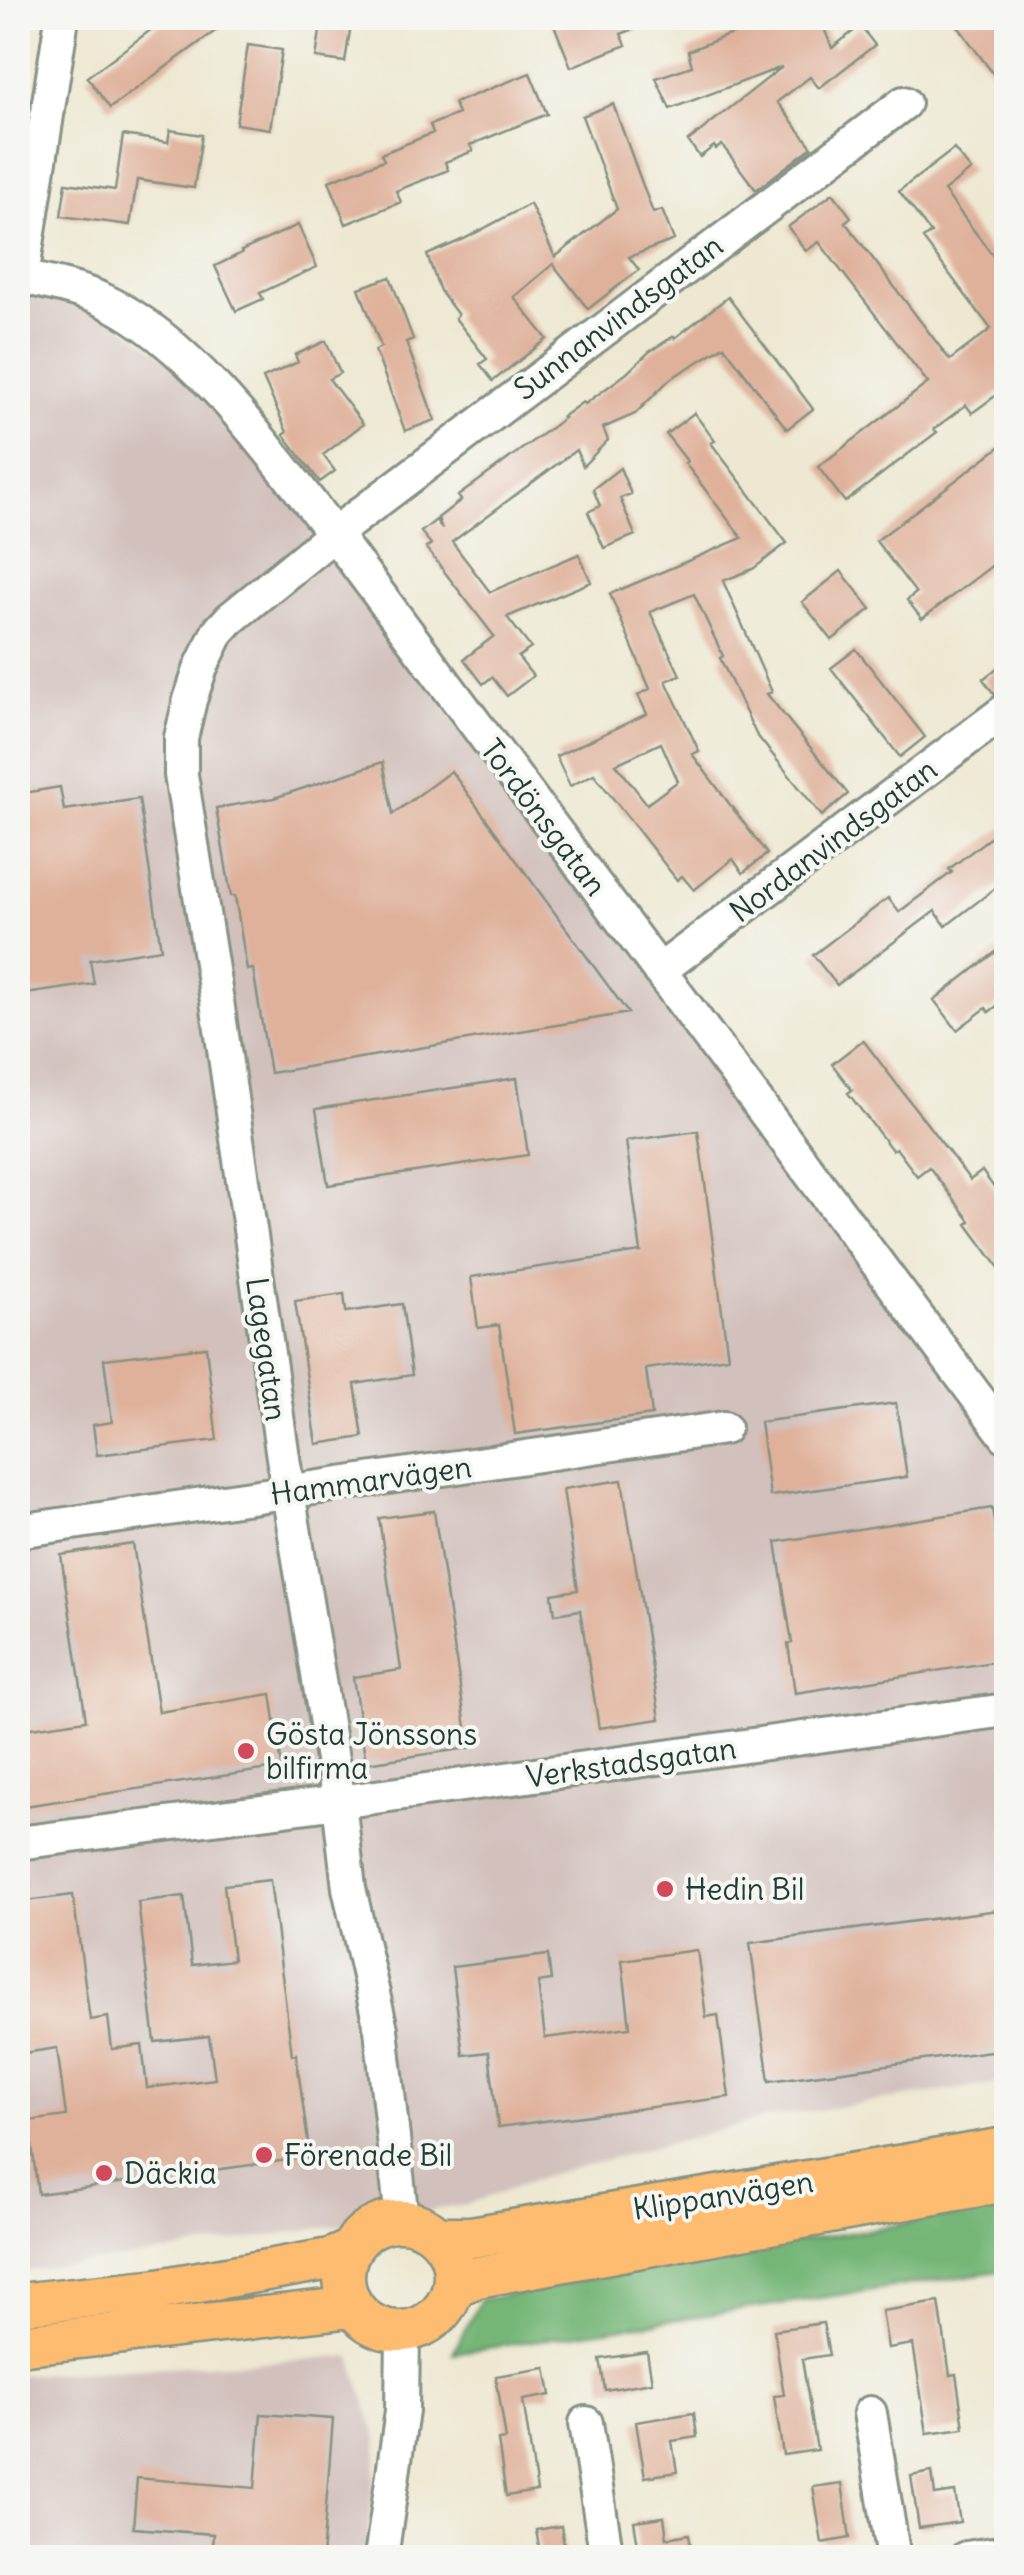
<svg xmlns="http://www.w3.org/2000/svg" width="1024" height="2575" font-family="Delius,sans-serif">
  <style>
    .industrial { fill: #d1c0bc }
    .forest { fill: #75b677; stroke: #4a7a56; stroke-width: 2.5 }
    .building { fill: #dfb09a; fill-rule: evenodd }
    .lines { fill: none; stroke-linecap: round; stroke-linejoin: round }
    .minor-casing { stroke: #869283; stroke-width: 38 }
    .major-casing { stroke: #869283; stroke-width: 45 }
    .minor { stroke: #fff; stroke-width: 32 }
    .major { stroke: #fdbc6f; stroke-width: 40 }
    .poi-dot { fill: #d1495b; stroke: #f6f6f2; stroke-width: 4 }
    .labels { text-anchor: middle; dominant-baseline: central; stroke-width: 8; stroke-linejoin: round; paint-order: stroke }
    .street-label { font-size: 30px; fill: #1f3d34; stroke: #f6f6f2 }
    .poi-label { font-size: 30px; fill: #1f3d34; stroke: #f6f6f2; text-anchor: start }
  </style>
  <rect width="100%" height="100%" fill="#f6f6f2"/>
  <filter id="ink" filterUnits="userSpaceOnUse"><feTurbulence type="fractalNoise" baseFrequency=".01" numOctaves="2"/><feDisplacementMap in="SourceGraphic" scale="20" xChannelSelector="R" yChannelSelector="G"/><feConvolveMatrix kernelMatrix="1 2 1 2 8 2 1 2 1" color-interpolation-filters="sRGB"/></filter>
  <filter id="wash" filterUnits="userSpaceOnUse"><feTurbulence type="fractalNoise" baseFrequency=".0048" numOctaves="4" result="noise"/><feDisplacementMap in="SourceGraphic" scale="40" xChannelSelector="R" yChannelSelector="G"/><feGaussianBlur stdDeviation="2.25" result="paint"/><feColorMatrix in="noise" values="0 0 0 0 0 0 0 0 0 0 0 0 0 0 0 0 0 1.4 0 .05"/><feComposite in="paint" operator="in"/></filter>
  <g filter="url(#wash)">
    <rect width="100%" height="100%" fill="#eee8d2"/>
    <path class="industrial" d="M18,280l65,16 131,97 792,1050v639l-235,35 -224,58 -81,30 -322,51 -126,16z
      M351,2357l27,83 -12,117 -348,1v-183z"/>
    <path class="forest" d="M1006,2207v63l-553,83 27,-53 198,-39z"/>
    <g id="blocks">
      <path class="building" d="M167,18h66l-123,90 -23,-31z
        M322,18h30l-7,44 -29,-4z
        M572,18h88v1l-39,15 5,11 -55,22 -17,-42z
        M790,18h30l12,30 28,-22 15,19 -56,43 -9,-11 -33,25 35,45 -56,43 -34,-45 -6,4 -2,-3 -14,11 -12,-16 94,-74 -112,42 -14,-31 36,-12 -4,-15 38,-15z
        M952,18h54v73l-29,-39z
        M248,45l34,5 -12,79 -34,-5z
        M530,73l17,41 -77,31 3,6 -28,11 3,8 -52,21 5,11 -55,22 -17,-43 55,-21 -3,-6 52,-21 -3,-8 28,-11 -4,-11z
        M613,104l40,109 9,-3 12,30 -45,17 10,13 -51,39 -35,-45 -39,33 33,42 -54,42 -13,-17 7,-5 -32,-41 3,-3 -18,-24 -13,-36 37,-16 66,-35 25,53 62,-48 -35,-93z
        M170,130l32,5 -8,53 -57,-8 -7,45 -69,-9 5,-33 49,7 8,-55 45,7z
        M954,149l17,21 -27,21 62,82v115l-34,25 -6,-8 -32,24 3,3 -92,70 -27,-35 110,-84 -109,-141 -13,9 -18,-24 45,-34 18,24 -6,5 105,138 41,-31 -68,-90 8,-6 -32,-42z
        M298,225l19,42 -57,26 3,6 -27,12 -21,-45 27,-13 -1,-2z
        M390,277l23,62 -7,3 29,78 -30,11 -30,-81 6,-3 -22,-59z
        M728,297l85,112 -26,20 -63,-83 -54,33 -35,35 -32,14 5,12 -25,26 -7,-16 -124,92 38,50 89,-38 12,28 -84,35 24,31 -13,9 15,19 -26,20 -15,-19 -9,7 -19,-25 30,-23 -68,-88 5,-4 -10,-12 15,-12 6,9 -4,-11 23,-18 -3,-4 106,-78 -2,-1 21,-15 2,2 42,-31 22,-21 25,-16 1,2z
        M326,341l14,32 -11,6 34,45 -40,31 12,16 -15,11 -36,-47 3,-3 -24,-54 35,-16 -3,-7z
        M694,413l21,28 -4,2 76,100 -34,26 -30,12 49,111 -5,2 81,100 -26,22 -66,-82 -36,-76 3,-2 -29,-62 -44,18 30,63 -14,6 33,70 -7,3 75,100 -24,19 -10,-14 -39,31 -12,-14 -5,4 -83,-106 -24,12 -14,-30 91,-42 -9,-19 12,-6 -40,-95 132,-56 -57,-75 2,-2 -21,-27zM661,743l17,38 -31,23 -31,-40z
        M1006,442v113l-84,64 -15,-19 9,-7 -40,-52z
        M620,468l11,26 -11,4 15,37 -31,13 -16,-36 12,-6 -7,-17z
        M841,571l30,38 -39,31 -30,-38z
        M856,649l69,88 -25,20 -69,-89z
        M1006,661v29l-12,4 -11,-15z
        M383,762l10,52 58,-43 177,242 -358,60 -17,-104 -6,1 -12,-74h-4l-15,-88 58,-10z
        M60,787l4,23 75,-11 22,150 -71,11 4,24 -76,11v-201z
        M1006,825v55l-60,46 -11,-15 -98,74 -24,-30 75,-57 11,14 53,-40 -3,-3z
        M1006,944v55l-17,13 -3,-4 -29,22 -23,-30z
        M863,1040l107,140 12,-9 24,33v73l-39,-53 3,-3 -41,-54 -12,9 -21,-28 -4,2 -44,-57 4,-3 -20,-26z
        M517,1078l11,77 -200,30 -12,-76z
        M698,1131l30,226 -82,12 6,46 -137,19 -16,-109 -21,3 -7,-51 170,-25 -15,-111z
        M344,1294l2,18 56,-8 10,71 -57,9 8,53 -46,7 -22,-143z
        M206,1347l11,93 -120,15 -4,-30 19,-3 -8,-63z
        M896,1403l11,74 -137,19 -10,-74z
        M622,1480l38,239 -61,9 -19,-118 -25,4 -3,-20 26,-4 -15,-101z
        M992,1508l14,92v60l-211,33 -7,-49 4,-1 -16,-101z
        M434,1511l35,237 -103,15 -13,-86 48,-7 -22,-152z
        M133,1544l26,168 112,-18 11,73 -264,40v-77l68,-10 -25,-165z
        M270,1880l22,175 4,-1 14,103 -272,37 -9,-73 37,-5 -9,-68 -39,6v-152l55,-7 17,125 18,-3 4,32 30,-4 5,43 68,-9 -6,-43 -54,6 -17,-140 46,-6 8,69 41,-5 -9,-75z
        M1006,1909v140l-237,32 -19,-138z
        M697,1950l9,67 12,-2 11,82 -231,30 -9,-75 -26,3 -11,-88 96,-12 3,25 -13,2 7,56 85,-11 -8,-67z
        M939,2302l11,73 6,-1 8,54 -37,5 -14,-89 -25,4 -6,-37z
        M823,2323l6,32 -27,4 15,91 -34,5 -9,-59 10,-1 -10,-65z
        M647,2352l5,30 -47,8 -5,-31z
        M546,2368l5,27 -28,5 14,91 -31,5 -8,-56 8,-1 -10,-63z
        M694,2413l3,24 -25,4 5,31 -32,5 -9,-55z
        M261,2414l72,5 -11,139h-111l2,-24 -80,-6 4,-50 118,10z
        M932,2472l3,23 20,-3 5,30 -41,6 -8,-52z
        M842,2483l8,55 -28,5 -9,-56z
        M664,2517l3,21 22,-4 4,24h-53l-6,-37z
        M561,2526l5,32h-25l-5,-28z"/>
    </g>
  </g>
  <g filter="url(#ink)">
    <use href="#blocks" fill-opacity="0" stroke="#869283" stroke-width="2.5"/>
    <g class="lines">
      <defs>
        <path id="minor" d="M18,276c29,7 60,12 87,25 88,41 170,157 229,233l672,902
          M22,277l40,-259
          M659,971l347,-261
          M18,1531l706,-103
          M18,1843l321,-41 667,-92
          M402,2220l-21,-191 -32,-141 -10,-86 -51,-310 -71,-491 -36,-226v-37l9,-38 11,-33 17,-35 12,-13 104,-85 570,-431
          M870,2413l24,145
          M586,2423l21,135
          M381,2558l21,-147 1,-79
          M966,2558l40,-6"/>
        <path id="major" d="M344 2276a55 55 0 1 1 110 0a55 55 0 1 1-110 0Z
          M440,2237h31l535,-89
          M455,2286l23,-9 528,-96
          M18,2304l141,-15 171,-30 19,-8
          M18,2345l335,-38"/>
      </defs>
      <use href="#minor" class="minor-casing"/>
      <use href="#major" class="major-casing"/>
      <use href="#minor" class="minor"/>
      <use href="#major" class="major"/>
    </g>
  </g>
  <g class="poi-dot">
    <circle cx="246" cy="1751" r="10"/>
    <circle cx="665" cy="1889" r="10"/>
    <circle cx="264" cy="2155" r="10"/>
    <circle cx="104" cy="2173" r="10"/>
  </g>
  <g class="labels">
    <g class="street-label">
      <text transform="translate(618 317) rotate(-37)">Sunnanvindsgatan</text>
      <text transform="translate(544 817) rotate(53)">Tordönsgatan</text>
      <text transform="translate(833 840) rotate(-37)">Nordanvindsgatan</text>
      <text transform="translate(267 1349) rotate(82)">Lagegatan</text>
      <text transform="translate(371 1480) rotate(-8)">Hammarvägen</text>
      <text transform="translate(631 1762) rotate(-8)">Verkstadsgatan</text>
      <text transform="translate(723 2195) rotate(-9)">Klippanvägen</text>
    </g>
    <g class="poi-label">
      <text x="266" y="1734">Gösta Jönssons<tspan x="266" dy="34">bilfirma</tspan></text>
      <text x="685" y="1889">Hedin Bil</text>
      <text x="284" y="2155">Förenade Bil</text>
      <text x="124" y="2173">Däckia</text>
    </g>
  </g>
  <rect width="1024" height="2575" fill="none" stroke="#f6f6f2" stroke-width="60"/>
</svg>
